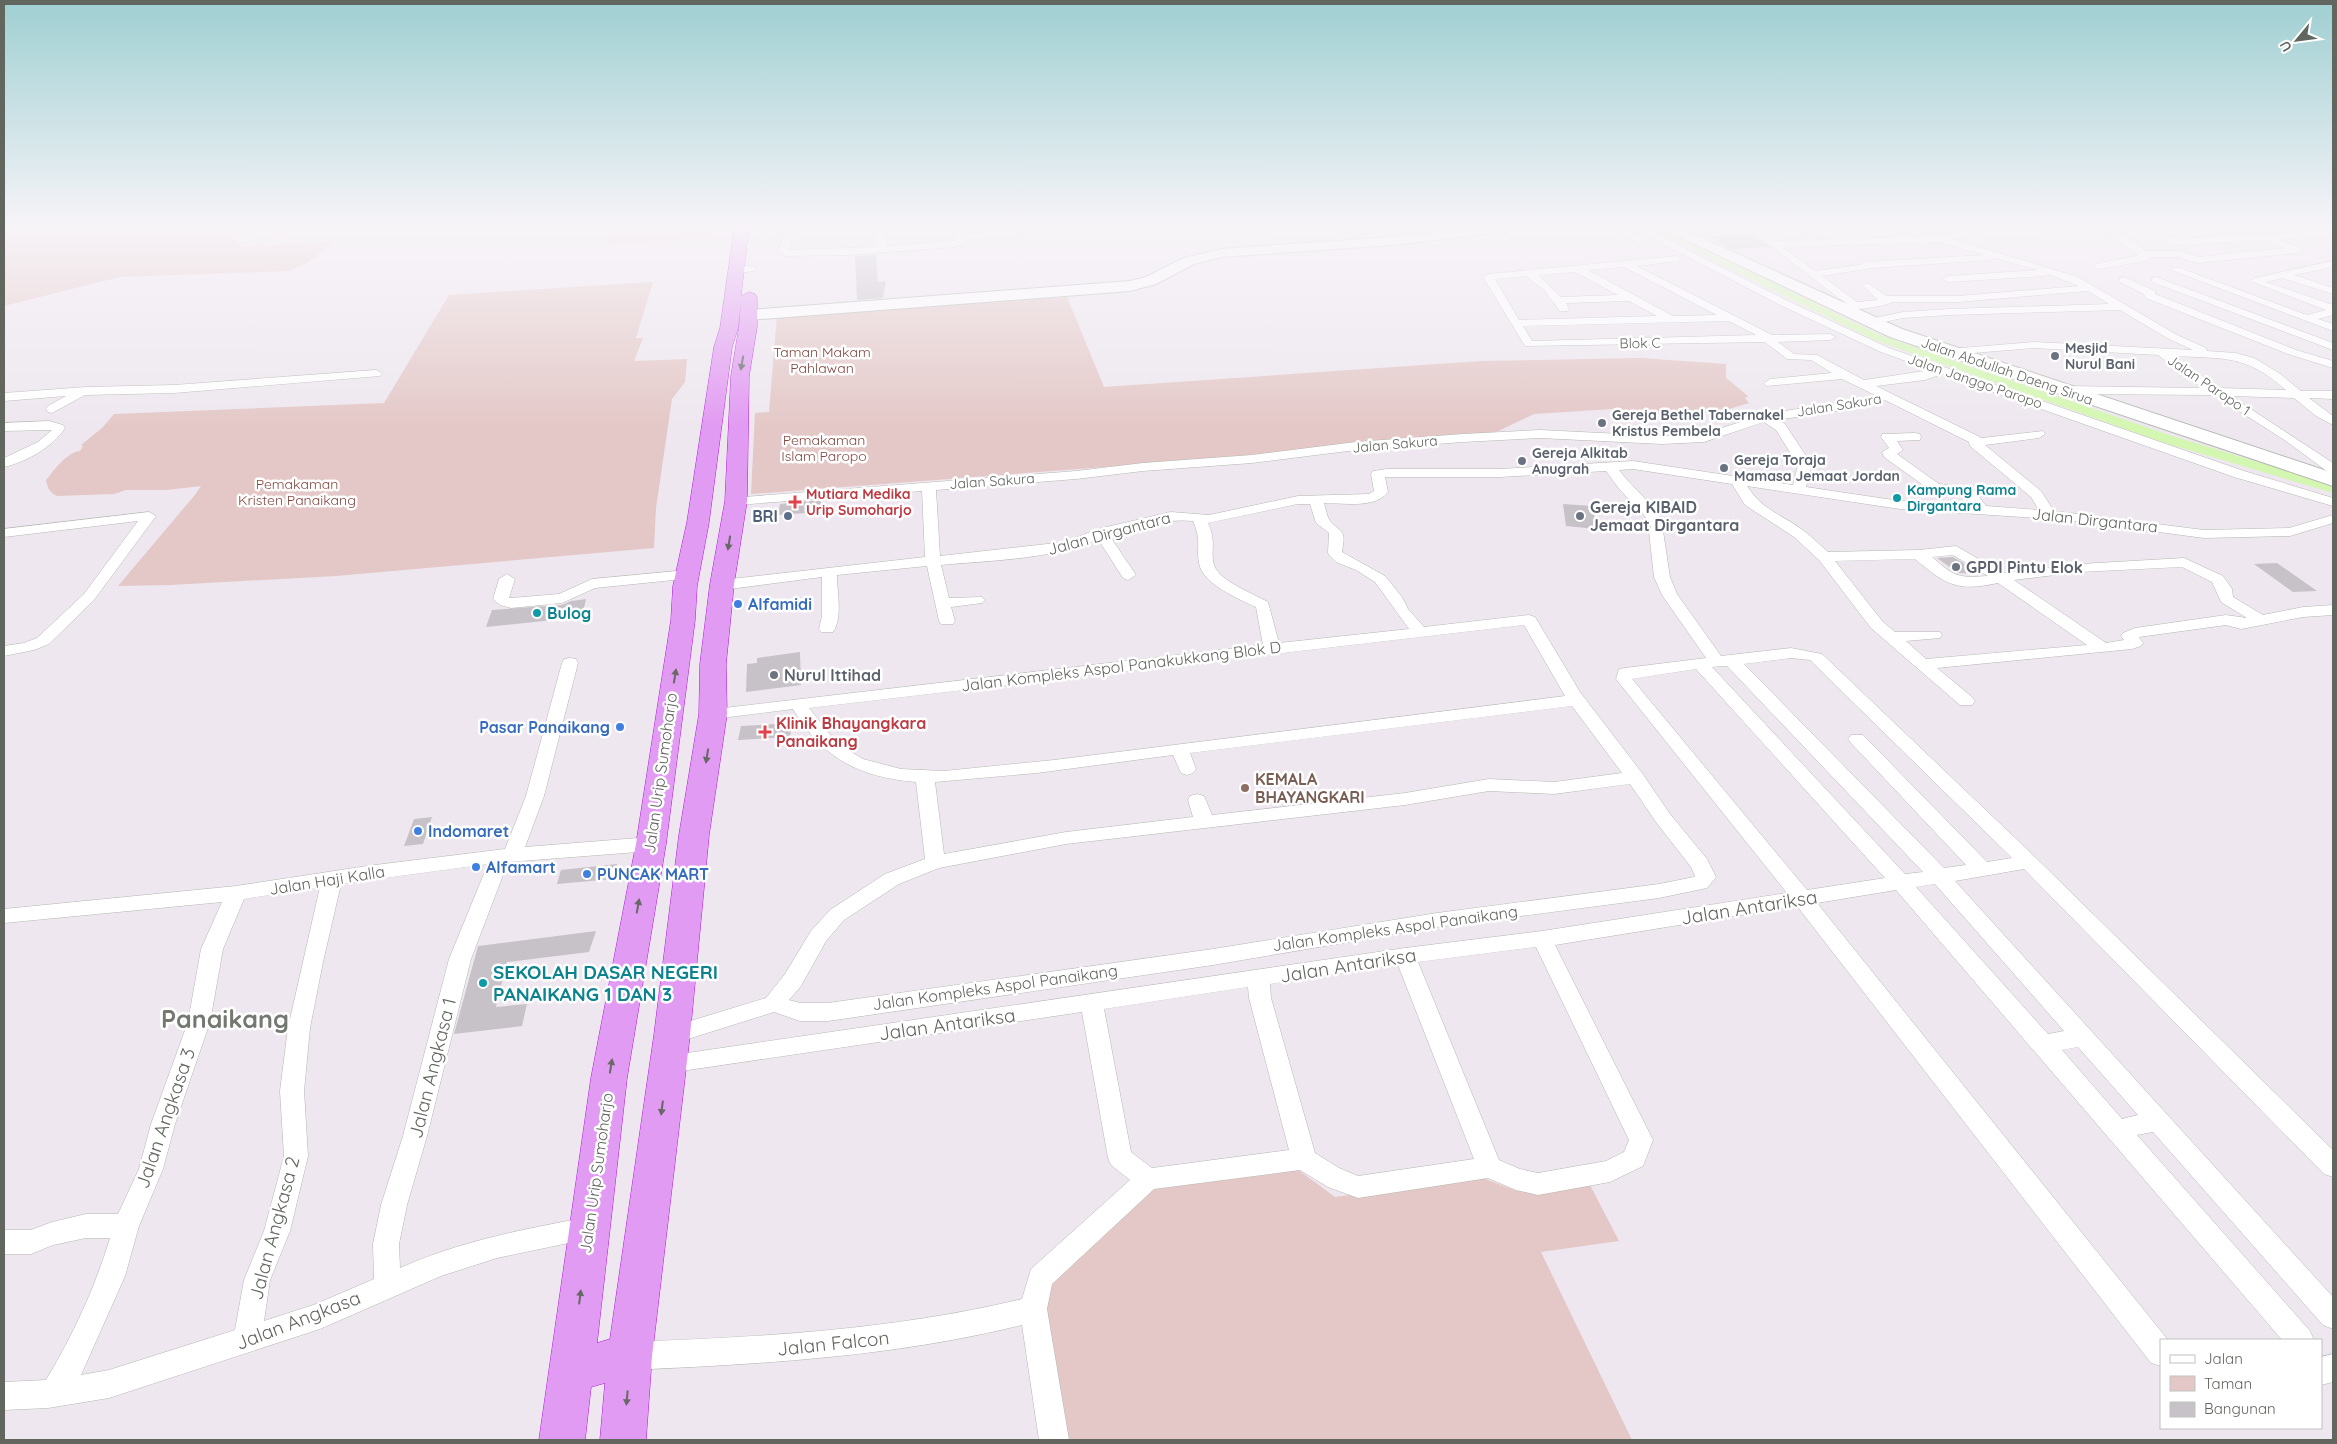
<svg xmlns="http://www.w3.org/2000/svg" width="2337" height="1444" font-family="Quicksand,sans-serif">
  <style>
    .green { fill: #e4c8c7 }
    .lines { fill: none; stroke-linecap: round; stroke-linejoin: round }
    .canal { fill: #d3f7b0; fill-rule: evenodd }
    .building { fill: #c7c2c8 }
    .street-casing { stroke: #b4b8b2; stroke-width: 1 }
    .secondary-casing { stroke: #b5bab3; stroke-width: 2 }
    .highway-casing { stroke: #ad18df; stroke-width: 1 }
    .street { fill: #fff; fill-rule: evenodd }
    .secondary { fill: #fff; fill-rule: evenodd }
    .highway { fill: #e29bf2; fill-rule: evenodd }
    .oneway { fill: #676966 }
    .worship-dot { fill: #6b7280; stroke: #fff; stroke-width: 2 }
    .culture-dot { fill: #0f9aa8; stroke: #fff; stroke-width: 2 }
    .health-dot { fill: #e0444e; stroke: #fff; stroke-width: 2 }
    .service-dot { fill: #5c6f8a; stroke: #fff; stroke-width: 2 }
    .shop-dot { fill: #3f7fe0; stroke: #fff; stroke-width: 2 }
    .education-dot { fill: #8d6e63; stroke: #fff; stroke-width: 2 }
    .labels { text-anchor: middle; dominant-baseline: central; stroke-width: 5; stroke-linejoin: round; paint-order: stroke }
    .far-street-label { font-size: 14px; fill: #61665f; stroke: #fff }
    .far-worship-label { font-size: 14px; font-weight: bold; fill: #5b616d; stroke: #fff; text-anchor: start }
    .far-park-label { font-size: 14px; fill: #84473f; stroke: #fff }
    .far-culture-label { font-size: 14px; font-weight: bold; fill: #0d838f; stroke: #fff; text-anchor: start }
    .far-health-label { font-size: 14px; font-weight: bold; fill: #be3a42; stroke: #fff; text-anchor: start }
    .worship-label { font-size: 16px; font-weight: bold; fill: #5b616d; stroke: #fff; text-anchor: start }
    .service-label { font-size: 16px; font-weight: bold; fill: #4e5e75; stroke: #fff; text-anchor: end }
    .street-label { font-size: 16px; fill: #61665f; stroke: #fff }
    .shop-label { font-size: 16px; font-weight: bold; fill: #366cbe; stroke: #fff; text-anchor: start }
    .culture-label { font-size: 16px; font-weight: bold; fill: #0d838f; stroke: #fff; text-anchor: start }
    .health-label { font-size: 16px; font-weight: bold; fill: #be3a42; stroke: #fff; text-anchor: start }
    .education-label { font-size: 16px; font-weight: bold; fill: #785e54; stroke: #fff; text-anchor: start }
    .near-street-label { font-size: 19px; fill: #61665f; stroke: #fff }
    .near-culture-label { font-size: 19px; font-weight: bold; fill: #0d838f; stroke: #fff; text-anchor: start }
    .near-district-label { font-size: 25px; font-weight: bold; fill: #737870; stroke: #fff }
  </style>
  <rect width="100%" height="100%" fill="#eee7ef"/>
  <path class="green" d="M28,225h204l-5,5 14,17 94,-6 -29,23 -17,7 -169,6 -116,29v-72z
    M321,225l-5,6 -41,3 6,-6z
    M615,225h97l-2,13 -101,6z
    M653,282l-17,56h7l-9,23 53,-2 -2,23 -13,17 -16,109 -2,40 -318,28 -165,9 -53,1 76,-90 7,-10 -34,4h-41l-12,4 -57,2c-8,-4 -9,-7 -11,-16 9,-11 20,-27 34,-29l3,-5 -2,-1 21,-17 12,-14 270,-11 65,-108z
    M1067,297l37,90 377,-26 160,-3 85,6v14l22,18 -3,2 4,5 -27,8 -48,5 -62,-7 -78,5 -42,20 -360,31 -381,29 4,-81 14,-1 8,-97z
    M1293,1166l42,31 145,-20 37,14 72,-8 30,58 -78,11 91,188h-569l-25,-146 106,-111z"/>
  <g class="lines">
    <path class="canal" d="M1642,225h12l226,110 289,100 164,50v8l-174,-52 -287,-102z"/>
  </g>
  <path class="building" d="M1753,235l16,12 -38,2 -23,-13z
    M876,255l2,27 8,-1 -3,17 -26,2 -2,-44z
    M821,500l-1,12 -42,3 2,-11z
    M1563,504l30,2 3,23 -30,-3z
    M1953,557l29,17 -24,-1 -21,-15z
    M2277,563l40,28 -24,1 -39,-28z
    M586,599l-4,18 -96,10 6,-17 70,-5 9,-4z
    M800,652l1,33 -55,7 1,-28 10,-1v-5z
    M792,723l-2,14 -52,3 3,-14z
    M432,817l-9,27 -19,2 10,-27z
    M617,864l-4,15 -56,5 4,-14z
    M596,931l-7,21 -82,10 -11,45 31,-3 -5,22 -68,8 24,-88z"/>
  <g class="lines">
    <defs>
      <path id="street" d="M785,225h10l-6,25 87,-3 -2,-22h10l2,21 68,-5 1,-1 -2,-15h10l1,9 48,-4 -2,-5h10l2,7 -8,4 -49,3 -2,4 -7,4 -110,8 -60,1 -7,-5z
        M1425,225h13l18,9 -8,2z
        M1604,225h12l30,16 -8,2z
        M1627,225h12l149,76 101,47 355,123 89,27v8l-99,-29 -292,-103 -17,6 -49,6 106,52 61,-7 2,3 -6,4 -54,7 56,46 13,20 150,19 85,-2 44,-13v8l-43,13 -86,2 -136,-18 -168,-11 -153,-23c16,25 35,28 57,45 9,7 16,14 24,21l91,-2 37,-4 47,27 77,-9 104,-6 39,18 9,13 1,8 30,18 40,-8 30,-2v10l-30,2 -62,12 -15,-4 -87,12 4,6 -2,3 -9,3 -195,19 35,29 3,4 -3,4h-12l-89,-77 -52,-68 -25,-23 -49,-32 -13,-21 -99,-15 -14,1c15,20 36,34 46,57l-2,4 7,46 7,17 44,62 70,-8 31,6 213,203 298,293v27l-9,-3 -300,-305 -69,12 378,416v32l-10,-4 -170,-193 -16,3 173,196 4,9h-32l-386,-450 -79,13 351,437h-7v26l-10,-3 -354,-457 -242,39 98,195 -10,26 -33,16 -72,13 -22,-5 -28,-12 -130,20 -30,-11 -28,-17 -146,19 -102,95 -5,25 22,131h-30l-17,-115c-129,32 -260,39 -392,45l-10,-4 -4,-10 4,-10 10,-4c132,-5 263,-12 392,-43l9,-30 99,-89 -19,-15 -3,-7 -26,-146 -414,61 -8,-2 -4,-7 4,-7 745,-109 137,-17 245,-38 -171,-214 3,-10 6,-1 81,-10 -44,-63 -8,-18 -5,-46 2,-4c-6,-15 -18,-22 -28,-34 -7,-7 -11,-15 -17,-22l-106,6h-115l3,15c-13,17 -45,11 -64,11 2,6 3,15 7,19 14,14 14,9 11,30l43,24 17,21 6,12 16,18 105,-12 6,2 45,75 62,81 28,41 37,45 9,18 -9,11 -48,10 -222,29 -224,38 -385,56h-28l-26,-9 -102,32 -8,-3 -3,-6 3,-6 102,-31 19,-24 26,-43 19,-21 55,-36 40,-15 -9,-77c-57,-5 -93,-23 -123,-73l-80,10 -6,-1 -3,-4 3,-4 556,-65 -7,-38c-17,-8 -54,-23 -57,-44 -3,-18 3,-21 -6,-42 -28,-3 -57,7 -84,14l27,40 -8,5 -5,-2 -25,-39c-49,21 -104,21 -157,26l8,33 33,-1 3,3 -3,3 -31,4 4,14 -2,3h-12l-2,-3 -12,-55 -90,9c0,17 6,43 -4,57h-12l-2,-3 3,-13v-39l-100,13 -8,-5 8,-5 203,-23 -3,-66 -186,14 -7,-4 2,-3 345,-27 67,-8 109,-8 104,-13 107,-8 77,-4 122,6 41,-2 62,-20 91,-14 19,-5 -33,-16 -76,7 -2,-3 6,-4 62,-6 -21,-13 -24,-1 -22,-17 -240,4 -42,-69 5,-3 189,-18 5,3 -2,2 -43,5 135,69 58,-1 6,3 -6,3 -52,2 16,12 23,1 47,25 67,-10 -50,-18 -101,-47zM1624,267l93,48 -44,1 -85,-46zM1575,272l43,23 -57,2 -23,-22zM1526,276l19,15 15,20h8l1,-2 -3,-6 63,-2 28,15 -138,4 -24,-41zM1729,321l27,14 -224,6 -9,-15zM1885,400l84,42 1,4 61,51 8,13 -53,-4 -13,-17 -34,-5 -42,-30 6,-4 -6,-9 23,-1 1,-3 -1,-3 -5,-1 -33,1 -1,3 8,11 -7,4 2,5 46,33 34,5 7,10 -71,-4 -94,-14 6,-22 -27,-41 -8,-4 80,-12zM1764,422l12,8 22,35 -5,20 -160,-24 -133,8h-113l-14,2 -2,3 3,17 -5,3 -71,2 -89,19 -38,-3 -73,17 -33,13 -125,14 -4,-66 140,-11 67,-8 109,-8 104,-13 107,-8 77,-4 122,6 42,-2zM1298,504h12l6,19 13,10 -1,20 2,3 6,6 20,8 19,12 34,47 -130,14 -11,-41c-14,-8 -49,-21 -54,-37 -4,-14 3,-23 -6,-42zM1953,555l35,21c-31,2 -33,1 -56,-19zM1915,559c31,26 42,33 83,24l89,62 -161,14 -20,-18 34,-3 2,-3 -2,-3h-45l-12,-10 -48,-61zM2182,567l30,15 9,20 26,16 -21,-3 -91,13 -12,5 -2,3 3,4 -18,3 -92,-63 66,-8zM1524,625l41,71 -511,64 -110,11 -43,-2 -38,-10 -12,-7 -20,-16 -22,-28zM1791,658l19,2 202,198 -25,4 -124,-127h-12l-3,4 3,4 115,122 -22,3 -200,-204zM1723,666h4l196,206 -18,2 -193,-207zM1696,669l189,209 -78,12 -175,-211zM1572,706l50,67 -68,9 -65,-3 -84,14 -193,22 -8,-19 -7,-2 -7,2 -2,4 5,17 -127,15 -122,22 -9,-72 102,-9 136,-18 8,18 6,2 6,-2 3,-4 -6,-16zM1630,784l26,38 35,45 4,9 -1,1 -35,7 -222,29 -224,36 -385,54h-28l-11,-3 12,-14 25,-45 18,-21 55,-36 40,-16 127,-24 339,-39 84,-14 65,3zM1935,884l129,147 -16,3 -132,-147zM1536,947l93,193 -5,12 -18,9 -68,12 -18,-4 -21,-9 -81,-198zM1398,965l76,194 -116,17 -19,-8 -24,-15 -44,-155 -1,-14zM1248,987l1,11 40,152 -137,18 -21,-16 -27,-143zM2078,1047l60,68 -16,4 -60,-69z
        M1743,225h10l22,16 165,-5 43,-11h31l-62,14 126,38 99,58 29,13 1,3 29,2 18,5 25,15 22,18h32v8l-24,-1 24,18v9l-17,-9 -22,-18 -63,-2 102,67v10l-5,-1 -42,-31 -72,-46 -150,-1 -6,-4 6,-4 138,2 -44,-33 -124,-7 -85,7 -6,-3 6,-3 85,-7 159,8 -24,-11 -49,-29 -171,5 -46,3 -33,7 -5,-3 1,-2 37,-8 46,-3 160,-5 -21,-13 -130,11h-66c-6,5 -39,7 -50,10l-5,-3 10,-5zM1940,242l44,13 -119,7 -5,3 -45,6 -33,-24zM1995,258l43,12 -90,6 -5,3 5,3 96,-6 4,-2 31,12 -121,10h-72l-18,-13 -5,3 15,14 -21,2 -35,-26 50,-8 119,-8zM2174,356c51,3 71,-2 112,34l-67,-2z
        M2095,225h11l41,26h32l20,6 85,-9 -21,-8 -88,5 -26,-12c6,-5 22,-7 28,-2l-2,2 -9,2 10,4 157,-9v6l-55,3 22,9 2,2 -5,3 -99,10 -20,-6h-28l-1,3 -3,1 -47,8 -4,-1v-4l42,-8 1,-2z
        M2333,261v6l-39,8 39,13v6l-51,-16 -16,4 67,23v10l-15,4 15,5v7l-162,-61 1,-2h8l127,47 19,-5 -76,-29 5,-3z
        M751,266l4,1v4l-19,2 -5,-3 5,-3z
        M2124,277l31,14v3l141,56 37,11v7l-45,-14 -142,-56 -2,-4 -24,-12v-4z
        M2156,277l177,66v7l-181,-68v-4z
        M376,370l4,2 2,2 -2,2 -206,17 -89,2 -33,18 -4,-1 -2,-3 2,-3 18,-10 -62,5v-8l82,-6 88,-2z
        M49,421l14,4 2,3c-12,19 -39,34 -61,39v-9l34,-16 14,-12 -48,1v-8z
        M149,512l7,4 -62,84 -45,44 -15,6 -30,6v-10l20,-3 13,-5 47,-44 54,-73 -134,16v-8z
        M688,570l5,2 3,3 -3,3 -98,10 -33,15 -51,5 -11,-3 -7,-6 6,-20 8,-5 8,5 -6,19h2l48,-4 33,-15z
        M570,658l6,1 2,4 -34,133 -19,51 126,-10 7,2 3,5 -3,5 -7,2 -143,11 -37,97 -44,177 -20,69 -8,39 1,24c64,-28 121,-38 188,-51l9,4 4,8 -4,8 -100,21 -56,18 -121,53 -211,69 -61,10 -44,2v-28l42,-2c27,-45 49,-92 64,-142h-24l-33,7 -22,9h-27v-24h27l21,-8 34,-8h32l21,-45 12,-45 37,-102 13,-73 21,-47 -218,21v-14l232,-23 131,-20 138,-17 21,-53 36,-133 2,-4zM488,864l-39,95 -46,177 -22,69 -8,39 1,35 -58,25 -52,17 6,-41 20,-49 18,-75 -4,-65 6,-63 13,-66 18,-78zM320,887l-32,141 -8,63 4,65 -20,75 -20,49 -9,50 -126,40 -28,5 44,-99 14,-50 24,-57 12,-45 35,-102 13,-73 21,-50z
        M2333,1354v28l-12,3v-28z"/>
      <path id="secondary" d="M1491,225h45l-7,4 -136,16 -172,12 -27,7 -38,20 -26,7 -382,29 -6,-2 -2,-3 2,-3 6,-2 382,-29 16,-4 38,-19 37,-9 172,-12z
        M1655,225h19l228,104 431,144v13l-443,-149z"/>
      <path id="highway" d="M735,225h14l-8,71 8,-4 6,2 2,3v30l-8,49 -2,125 -13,83 -8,80 1,50 -18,121 -19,200 -38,321 -6,84h-46l5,-57 -14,4 -6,53h-46l52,-362 45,-234 35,-224 2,-34 14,-64 27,-175 6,-19zM741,302l-2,25 -8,49 -6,125 -15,83 -10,80 -1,50 -20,121 -25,200 -44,304 -13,4 30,-265 39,-234 29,-224 2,-34 12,-64 23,-175 6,-19z"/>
    </defs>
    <use href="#street" class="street-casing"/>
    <use href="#secondary" class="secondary-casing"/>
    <use href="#highway" class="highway-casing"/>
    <use href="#street" class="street"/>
    <use href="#secondary" class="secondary"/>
    <use href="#highway" class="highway"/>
  </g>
  <defs><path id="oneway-solid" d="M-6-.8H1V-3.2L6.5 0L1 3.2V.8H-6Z" transform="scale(1.25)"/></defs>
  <g class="oneway">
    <use href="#oneway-solid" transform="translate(742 363) rotate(100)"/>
    <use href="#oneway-solid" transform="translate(729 543) rotate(99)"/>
    <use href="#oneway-solid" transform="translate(675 676) rotate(-81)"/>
    <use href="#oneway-solid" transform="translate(707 756) rotate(99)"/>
    <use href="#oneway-solid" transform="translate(638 906) rotate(-80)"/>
    <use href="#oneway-solid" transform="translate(611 1066) rotate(-81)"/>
    <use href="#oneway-solid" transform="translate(662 1108) rotate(97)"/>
    <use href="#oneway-solid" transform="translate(580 1297) rotate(-83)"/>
    <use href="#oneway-solid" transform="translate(627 1398) rotate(95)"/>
  </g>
  <linearGradient id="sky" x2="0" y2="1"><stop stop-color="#9fcfd2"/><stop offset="0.53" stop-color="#f7f4f8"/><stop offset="1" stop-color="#f7f4f8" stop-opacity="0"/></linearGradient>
  <rect width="2337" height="427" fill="url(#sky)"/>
  <g class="worship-dot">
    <circle cx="2055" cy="356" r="5"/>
    <circle cx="1602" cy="423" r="5"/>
    <circle cx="1522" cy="461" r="5"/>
    <circle cx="1724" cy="468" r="5"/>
    <circle cx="1580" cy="516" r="5"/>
    <circle cx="1956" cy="567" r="5"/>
    <circle cx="774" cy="675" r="5"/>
  </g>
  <g class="culture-dot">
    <circle cx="1897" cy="498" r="5"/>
    <circle cx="537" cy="613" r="5"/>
    <circle cx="483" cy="983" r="5"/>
  </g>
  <g class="health-dot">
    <path d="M792.5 494.5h5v5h5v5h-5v5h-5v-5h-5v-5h5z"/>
    <path d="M762.5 724.5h5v5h5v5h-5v5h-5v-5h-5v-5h5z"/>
  </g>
  <circle class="service-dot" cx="788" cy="516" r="5"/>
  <g class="shop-dot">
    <circle cx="738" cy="604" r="5"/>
    <circle cx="620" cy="727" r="5"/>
    <circle cx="418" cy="831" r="5"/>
    <circle cx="476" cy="867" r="5"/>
    <circle cx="587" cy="874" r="5"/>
  </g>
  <circle class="education-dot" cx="1245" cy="788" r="5"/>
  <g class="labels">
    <g class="far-street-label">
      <text transform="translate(1640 343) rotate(-1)">Blok C</text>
      <text transform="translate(2007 371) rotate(19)">Jalan Abdullah Daeng Sirua</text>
      <text transform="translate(1975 381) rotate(19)">Jalan Janggo Paropo</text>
      <text transform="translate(2209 385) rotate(34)">Jalan Paropo 1</text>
      <text transform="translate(1839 405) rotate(-9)">Jalan Sakura</text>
      <text transform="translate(1395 444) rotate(-5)">Jalan Sakura</text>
      <text transform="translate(992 481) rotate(-4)">Jalan Sakura</text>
    </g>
    <g class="far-worship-label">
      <text x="2065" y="348">Mesjid<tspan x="2065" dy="16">Nurul Bani</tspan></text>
      <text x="1612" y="415">Gereja Bethel Tabernakel<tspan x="1612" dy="16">Kristus Pembela</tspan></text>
      <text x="1532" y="453">Gereja Alkitab<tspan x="1532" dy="16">Anugrah</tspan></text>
      <text x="1734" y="460">Gereja Toraja<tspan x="1734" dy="16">Mamasa Jemaat Jordan</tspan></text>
    </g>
    <g class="far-park-label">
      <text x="822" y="352">Taman Makam<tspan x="822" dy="16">Pahlawan</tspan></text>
      <text x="824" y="440">Pemakaman<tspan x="824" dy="16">Islam Paropo</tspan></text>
      <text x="297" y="484">Pemakaman<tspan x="297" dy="16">Kristen Panaikang</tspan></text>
    </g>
    <g class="far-culture-label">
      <text x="1907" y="490">Kampung Rama<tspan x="1907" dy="16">Dirgantara</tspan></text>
    </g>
    <g class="far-health-label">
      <text x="806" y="494">Mutiara Medika<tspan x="806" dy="16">Urip Sumoharjo</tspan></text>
    </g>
    <g class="worship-label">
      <text x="1590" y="507">Gereja KIBAID<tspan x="1590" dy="18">Jemaat Dirgantara</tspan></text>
      <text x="1966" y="567">GPDI Pintu Elok</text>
      <text x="784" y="675">Nurul Ittihad</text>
    </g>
    <g class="service-label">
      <text x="778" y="516">BRI</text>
    </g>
    <g class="street-label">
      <text transform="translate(2095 520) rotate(6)">Jalan Dirgantara</text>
      <text transform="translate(1109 533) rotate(-15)">Jalan Dirgantara</text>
      <text transform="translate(1121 666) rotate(-7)">Jalan Kompleks Aspol Panakukkang Blok D</text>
      <text transform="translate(660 773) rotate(-82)">Jalan Urip Sumoharjo</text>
      <text transform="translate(327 880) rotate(-9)">Jalan Haji Kalla</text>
      <text transform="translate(1395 928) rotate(-8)">Jalan Kompleks Aspol Panaikang</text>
      <text transform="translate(995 987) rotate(-8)">Jalan Kompleks Aspol Panaikang</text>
      <text transform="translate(596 1173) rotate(-82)">Jalan Urip Sumoharjo</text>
    </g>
    <g class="shop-label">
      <text x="748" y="604">Alfamidi</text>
      <text x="610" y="727" text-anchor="end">Pasar Panaikang</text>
      <text x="428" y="831">Indomaret</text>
      <text x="486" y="867">Alfamart</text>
      <text x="597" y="874">PUNCAK MART</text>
    </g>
    <g class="culture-label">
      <text x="547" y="613">Bulog</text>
    </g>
    <g class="health-label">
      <text x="776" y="723">Klinik Bhayangkara<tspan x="776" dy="18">Panaikang</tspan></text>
    </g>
    <g class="education-label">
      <text x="1255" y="779">KEMALA<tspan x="1255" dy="18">BHAYANGKARI</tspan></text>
    </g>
    <g class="near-street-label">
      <text transform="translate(1749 907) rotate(-9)">Jalan Antariksa</text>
      <text transform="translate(1348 965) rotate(-9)">Jalan Antariksa</text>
      <text transform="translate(947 1024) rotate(-8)">Jalan Antariksa</text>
      <text transform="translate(432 1068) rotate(-76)">Jalan Angkasa 1</text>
      <text transform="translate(165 1118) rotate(-71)">Jalan Angkasa 3</text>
      <text transform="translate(274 1228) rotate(-75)">Jalan Angkasa 2</text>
      <text transform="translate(298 1320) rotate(-21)">Jalan Angkasa</text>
      <text transform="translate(833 1343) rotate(-6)">Jalan Falcon</text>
    </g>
    <g class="near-culture-label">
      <text x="493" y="972">SEKOLAH DASAR NEGERI<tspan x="493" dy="22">PANAIKANG 1 DAN 3</tspan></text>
    </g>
    <g class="near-district-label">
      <text x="225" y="1018">Panaikang</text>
    </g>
  </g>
  <rect width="2337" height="1444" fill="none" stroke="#61665f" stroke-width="10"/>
  <rect x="2160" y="1339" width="162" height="90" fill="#ffffff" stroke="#c0c2bf"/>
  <rect x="2170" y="1355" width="25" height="8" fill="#ffffff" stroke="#c0c2bf"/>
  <text x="2204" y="1364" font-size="15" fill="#61665f">Jalan</text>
  <rect x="2170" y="1376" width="25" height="15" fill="#e4c8c7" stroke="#c0c2bf"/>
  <text x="2204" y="1389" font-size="15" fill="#61665f">Taman</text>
  <rect x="2170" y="1402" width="25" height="15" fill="#c7c2c8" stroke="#c0c2bf"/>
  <text x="2204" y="1414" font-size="15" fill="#61665f">Bangunan</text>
  <g transform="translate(2297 40) rotate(241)" stroke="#ffffff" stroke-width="4" paint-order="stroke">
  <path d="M0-4L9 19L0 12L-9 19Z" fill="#61665f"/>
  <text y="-8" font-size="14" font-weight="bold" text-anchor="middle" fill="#61665f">U</text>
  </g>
</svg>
